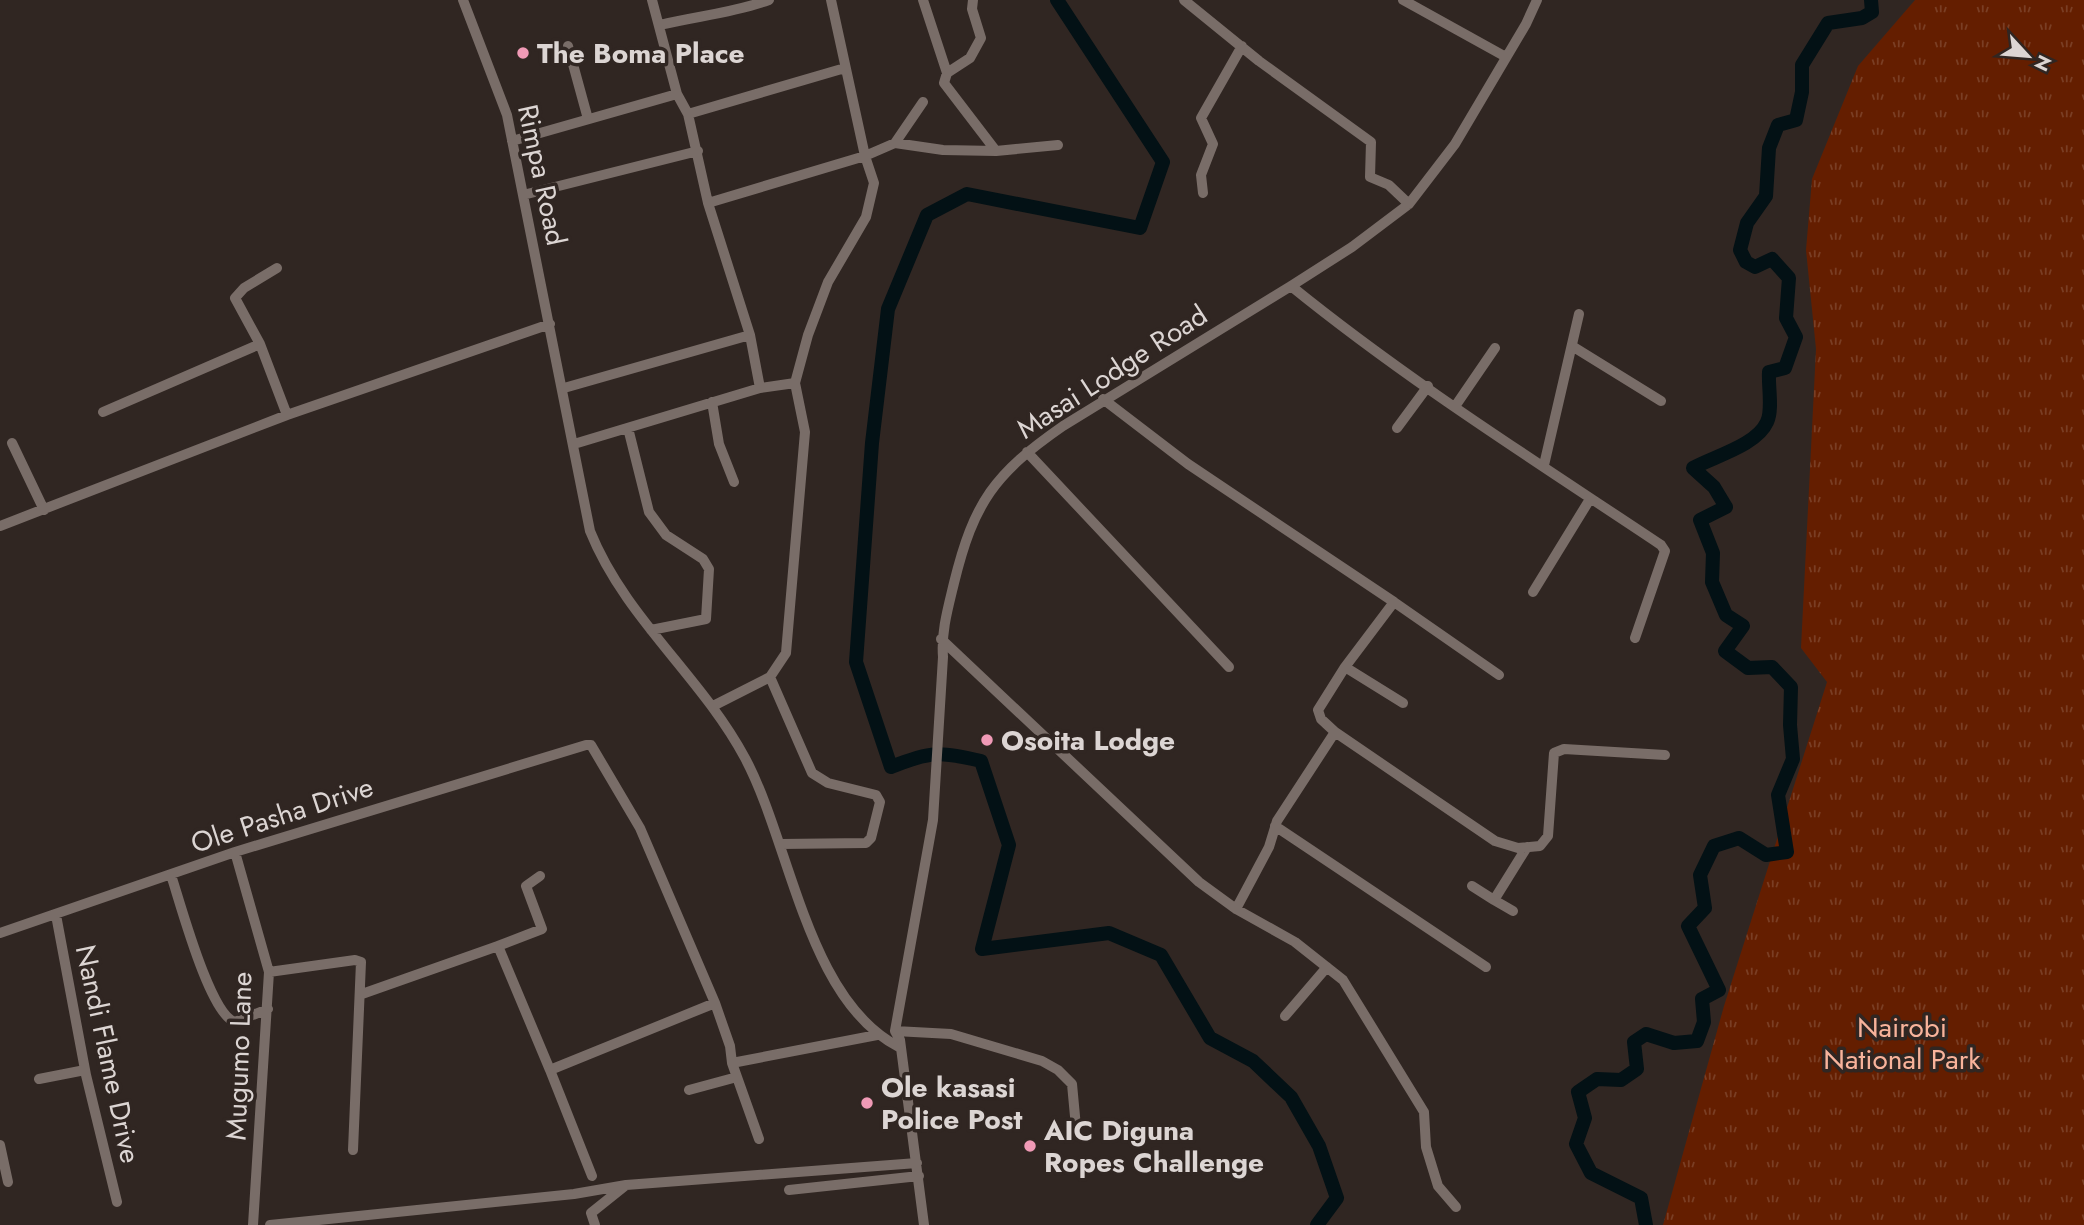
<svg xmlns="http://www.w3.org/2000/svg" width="2084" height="1225" font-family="Jost,sans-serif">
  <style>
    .grass { fill: url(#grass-tufts) }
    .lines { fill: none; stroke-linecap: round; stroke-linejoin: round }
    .river { stroke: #031115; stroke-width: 14 }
    .minor { stroke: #796d68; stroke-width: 10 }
    .poi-dot { fill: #f09ab6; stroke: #302622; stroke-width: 2.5 }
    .labels { text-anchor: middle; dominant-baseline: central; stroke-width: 7; stroke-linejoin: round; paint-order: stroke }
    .poi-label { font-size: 28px; font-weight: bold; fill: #dcd5d3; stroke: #302622; text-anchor: start }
    .street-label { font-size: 28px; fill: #dcd5d3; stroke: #302622 }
    .park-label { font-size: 28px; fill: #f8b39b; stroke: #302622 }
  </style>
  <defs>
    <pattern id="grass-tufts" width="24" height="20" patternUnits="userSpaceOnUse" patternTransform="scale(1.75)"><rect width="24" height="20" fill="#641e00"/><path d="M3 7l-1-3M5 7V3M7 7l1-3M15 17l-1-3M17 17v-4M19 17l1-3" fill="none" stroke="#7a3e24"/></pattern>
  </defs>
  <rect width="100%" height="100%" fill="#302622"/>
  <path class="grass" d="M1915,0h169v1225h-421l61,-219 103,-324 -26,-34 15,-299 -10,-99 6,-71 46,-113z"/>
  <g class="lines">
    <path class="river" d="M1057,0l106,162 -23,66 -173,-34 -40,21 -39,94 -16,134 -16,219 35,105c40,-16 49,-16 90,-6l28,84 -27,104 127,-16 52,22 49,83 43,23 38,36 28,49 18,52 -20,27
      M1646,1225l-5,-27 -50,-25 -15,-29 9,-26 -7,-26 19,-13 24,1 16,-11 -3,-27 12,-8 28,9 23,-2 7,-19 -2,-23 17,-9 -31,-64 17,-18 -5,-33 14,-29 25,-8 27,17 21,-3 -9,-57 15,-36 -3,-34 1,-38 -19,-20 -24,1 -23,-17 18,-25 -17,-11 -14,-33 1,-29 -13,-33 26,-13 -12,-20 -21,-19c22,-12 64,-23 74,-46 6,-12 1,-36 2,-50l16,-4 11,-31 -10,-19 3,-40 -17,-19 -17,8 -9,-5 -6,-12 7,-27 19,-27 3,-48 9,-23 18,-5 6,-28v-27l26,-42 34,-5 10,-6 -1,-12"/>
    <path class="minor" d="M463,0l44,115 83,416c35,87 111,145 155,227 46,86 62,242 154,289
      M923,0l24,73
      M973,0l-1,9 9,29 -11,20 -23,15 -3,10 52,68 62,-6
      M1184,0l75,61 112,81 -1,35 19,8 20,19
      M1403,0l103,57
      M660,25c37,-9 73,-12 109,-25
      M568,46l20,73
      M688,114l157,-46
      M512,141l165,-47
      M895,143l48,7 53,1
      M1203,193l-2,-18 12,-31 -12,-26 41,-72
      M523,195l175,-44
      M708,203l157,-47 -34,-156
      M1291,286c117,95 246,176 370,259l4,6 -30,87
      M260,344l-25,-46 9,-10 33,-20
      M1572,346l89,55
      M564,388l186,-53
      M760,388l35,-5
      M1103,399l85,65 206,138 -49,65 -27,43 3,9 14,13 160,109 23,7 22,-2 8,-10 6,-83 10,-4 101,6
      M712,402l7,42 15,38
      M1456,405l39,-57
      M103,412l157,-68 27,71
      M628,428l21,84 17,23 37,24 6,10 -3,50 -55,11
      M1397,428l31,-42
      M12,443l32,67
      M574,444l186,-56 -10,-53 -42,-132 -20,-89 -11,-20 -25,-94
      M1027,452l202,215
      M1544,465l35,-151
      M0,526l287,-111 263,-91
      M1533,592l57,-93
      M1394,602l105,73
      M941,639l258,243 37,27 59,33 48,38 81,132 2,35 12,39 18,21
      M1345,667l58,36
      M770,677l42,96 16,10 48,12 4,7 -9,36 -5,5 -85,1
      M713,706l57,-29 16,-24 19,-221 -10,-49 13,-48 20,-53 38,-65 8,-34 -9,-27 30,-13 28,-41
      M1275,826l211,141
      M235,852l34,120 -16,253
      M171,875c9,27 39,140 64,147l33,-13
      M1472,886l22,14
      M1236,909l33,-62 8,-26 58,-89
      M1513,911l-19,-11 33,-53
      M56,915l30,160 31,127
      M0,933l235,-81 351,-107h5l49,83 75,175 15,43 2,17 145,-28
      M498,946l44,-17 -16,-43 14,-10
      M269,972l86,-12 6,2 -8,188
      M362,994l136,-48 52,124 165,-67
      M1285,1016l42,-49
      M895,1031l56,3 91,27 16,9 14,14 4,43
      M732,1063l27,76
      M550,1070l42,106
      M39,1079l46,-9
      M689,1090l48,-13
      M0,1145l8,37
      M789,1190l130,-14
      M270,1225l304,-31 52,-9 291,-22
      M595,1225l-4,-12 35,-28
      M924,1225l-24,-185 -5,-9 38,-211 10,-163c-2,-25 5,-49 11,-74 20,-81 40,-109 109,-157l228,-140 61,-39 57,-43 46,-60 71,-120 11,-24"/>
  </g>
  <g class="poi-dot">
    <circle cx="523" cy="53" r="7"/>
    <circle cx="987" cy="740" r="7"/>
    <circle cx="867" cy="1103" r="7"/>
    <circle cx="1030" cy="1146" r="7"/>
  </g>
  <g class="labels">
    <g class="poi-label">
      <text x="537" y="53">The Boma Place</text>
      <text x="1001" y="740">Osoita Lodge</text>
      <text x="881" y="1087">Ole kasasi<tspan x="881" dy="32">Police Post</tspan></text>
      <text x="1044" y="1130">AIC Diguna<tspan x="1044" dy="32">Ropes Challenge</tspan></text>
    </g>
    <g class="street-label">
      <text transform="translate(542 175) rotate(78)">Rimpa Road</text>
      <text transform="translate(1112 372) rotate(-33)">Masai Lodge Road</text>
      <text transform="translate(282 815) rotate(-18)">Ole Pasha Drive</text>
      <text transform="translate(108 1054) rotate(78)">Nandi Flame Drive</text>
      <text transform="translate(239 1056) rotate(-88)">Mugumo Lane</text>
    </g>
    <g class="park-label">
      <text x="1902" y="1027">Nairobi<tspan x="1902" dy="32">National Park</tspan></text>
    </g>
  </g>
  <g transform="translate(2028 56) rotate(116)" stroke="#302622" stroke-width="5" paint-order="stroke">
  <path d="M0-5L12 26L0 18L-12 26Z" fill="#dcd5d3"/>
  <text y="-10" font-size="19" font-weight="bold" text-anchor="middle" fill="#dcd5d3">N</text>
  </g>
</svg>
